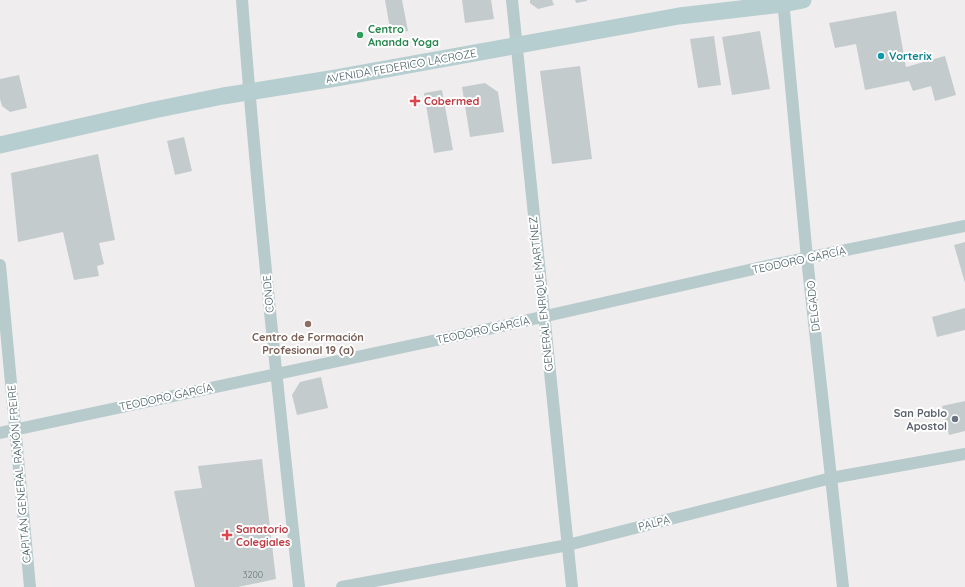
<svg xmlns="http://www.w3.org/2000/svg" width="965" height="587" font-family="Quicksand,sans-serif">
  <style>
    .building { fill: #c4cbcd }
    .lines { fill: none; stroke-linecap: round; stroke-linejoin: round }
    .minor { stroke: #b7cacc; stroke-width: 12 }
    .secondary { stroke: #b7ced1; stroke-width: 17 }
    .leisure-dot { fill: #2e9e5b; stroke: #fff; stroke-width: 1.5 }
    .culture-dot { fill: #0f9aa8; stroke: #fff; stroke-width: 1.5 }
    .health-dot { fill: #e0444e; stroke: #fff; stroke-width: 1.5 }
    .education-dot { fill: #8d6e63; stroke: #fff; stroke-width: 1.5 }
    .worship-dot { fill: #6b7280; stroke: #fff; stroke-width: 1.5 }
    .labels { text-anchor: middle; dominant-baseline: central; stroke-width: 4; stroke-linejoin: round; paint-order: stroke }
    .number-label { font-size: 9px; fill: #647678 }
    .leisure-label { font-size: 11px; font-weight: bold; fill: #27864d; stroke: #fff; text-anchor: start }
    .culture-label { font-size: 11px; font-weight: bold; fill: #0d838f; stroke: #fff; text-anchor: start }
    .street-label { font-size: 11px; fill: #445a5c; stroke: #fff }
    .health-label { font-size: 11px; font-weight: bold; fill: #be3a42; stroke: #fff; text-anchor: start }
    .education-label { font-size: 11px; font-weight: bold; fill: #785e54; stroke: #fff }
    .worship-label { font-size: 11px; font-weight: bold; fill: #5b616d; stroke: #fff; text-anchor: end }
  </style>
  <rect width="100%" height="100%" fill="#f0edee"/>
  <path class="building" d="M385,0h17l6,31 -17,3z
    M462,0h29l3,19 -29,4z
    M530,0h22l2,5 -16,4 -8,-6z
    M575,0h12v1l-11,2z
    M896,11l10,56 39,-11 11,39 -21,6 -4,-15 -18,5 -4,-10 -44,9 -9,-46 -21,4 -6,-25z
    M760,31l10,58 -38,6 -10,-58z
    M714,36l7,49 -23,3 -8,-49z
    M580,66l12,93 -40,5 -12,-93z
    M19,75l8,33 -17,4 -8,-6 -2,-7v-20z
    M485,83l13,9 6,40 -34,5 -8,-50z
    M442,90l11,60 -19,3 -10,-60z
    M184,137l8,34 -17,4 -8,-34z
    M98,154l17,86 -16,3 5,21 -7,2 2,10 -25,4 -11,-48 -45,10 -7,-69z
    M965,242v41l-11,-38z
    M965,308v22l-28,7 -5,-20z
    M321,377l7,31 -31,7 -5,-20 8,-13z
    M965,401v30l-16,4 -7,-29z
    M262,459l14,120 -38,8h-43l-21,-96 28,-3 -4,-22z"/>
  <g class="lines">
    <path class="minor" d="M242,0c15,196 36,392 57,587
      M512,0l60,587
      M783,0l24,258 36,329
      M0,265l30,322
      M0,433l507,-108 260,-59 198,-40
      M342,587l226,-42 263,-67 134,-24"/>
    <path class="secondary" d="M0,145l154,-35 69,-14 113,-18 343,-62 104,-12 20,-4"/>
  </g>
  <circle class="leisure-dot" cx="360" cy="35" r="4"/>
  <circle class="culture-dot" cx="881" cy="56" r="4"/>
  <g class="health-dot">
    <path d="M413 95h4v4h4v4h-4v4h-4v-4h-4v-4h4z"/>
    <path d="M225 529h4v4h4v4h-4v4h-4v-4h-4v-4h4z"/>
  </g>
  <circle class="education-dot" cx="308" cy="324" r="4"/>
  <circle class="worship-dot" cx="955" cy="419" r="4"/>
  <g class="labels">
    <g class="number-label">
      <text x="253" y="574">3200</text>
    </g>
    <g class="leisure-label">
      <text x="368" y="29">Centro<tspan x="368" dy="13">Ananda Yoga</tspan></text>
    </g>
    <g class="culture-label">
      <text x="889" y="56">Vorterix</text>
    </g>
    <g class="street-label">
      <text transform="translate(401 66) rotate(-10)">AVENIDA FEDERICO LACROZE</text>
      <text transform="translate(799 260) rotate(-12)">TEODORO GARCÍA</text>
      <text transform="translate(268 294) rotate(-95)">CONDE</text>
      <text transform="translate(541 294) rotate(-96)">GENERAL ENRIQUE MARTÍNEZ</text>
      <text transform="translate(813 306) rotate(-96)">DELGADO</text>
      <text transform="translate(483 330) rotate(-12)">TEODORO GARCÍA</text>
      <text transform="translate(166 397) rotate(-12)">TEODORO GARCÍA</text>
      <text transform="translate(19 474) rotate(-95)">CAPITÁN GENERAL RAMÓN FREIRE</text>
      <text transform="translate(654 523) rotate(-14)">PALPA</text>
    </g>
    <g class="health-label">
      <text x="424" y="101">Cobermed</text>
      <text x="236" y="529">Sanatorio<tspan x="236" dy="13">Colegiales</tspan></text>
    </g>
    <g class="education-label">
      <text x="308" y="337">Centro de Formación<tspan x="308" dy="13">Profesional 19 (a)</tspan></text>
    </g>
    <g class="worship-label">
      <text x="947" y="413">San Pablo<tspan x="947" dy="13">Apostol</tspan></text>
    </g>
  </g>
</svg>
